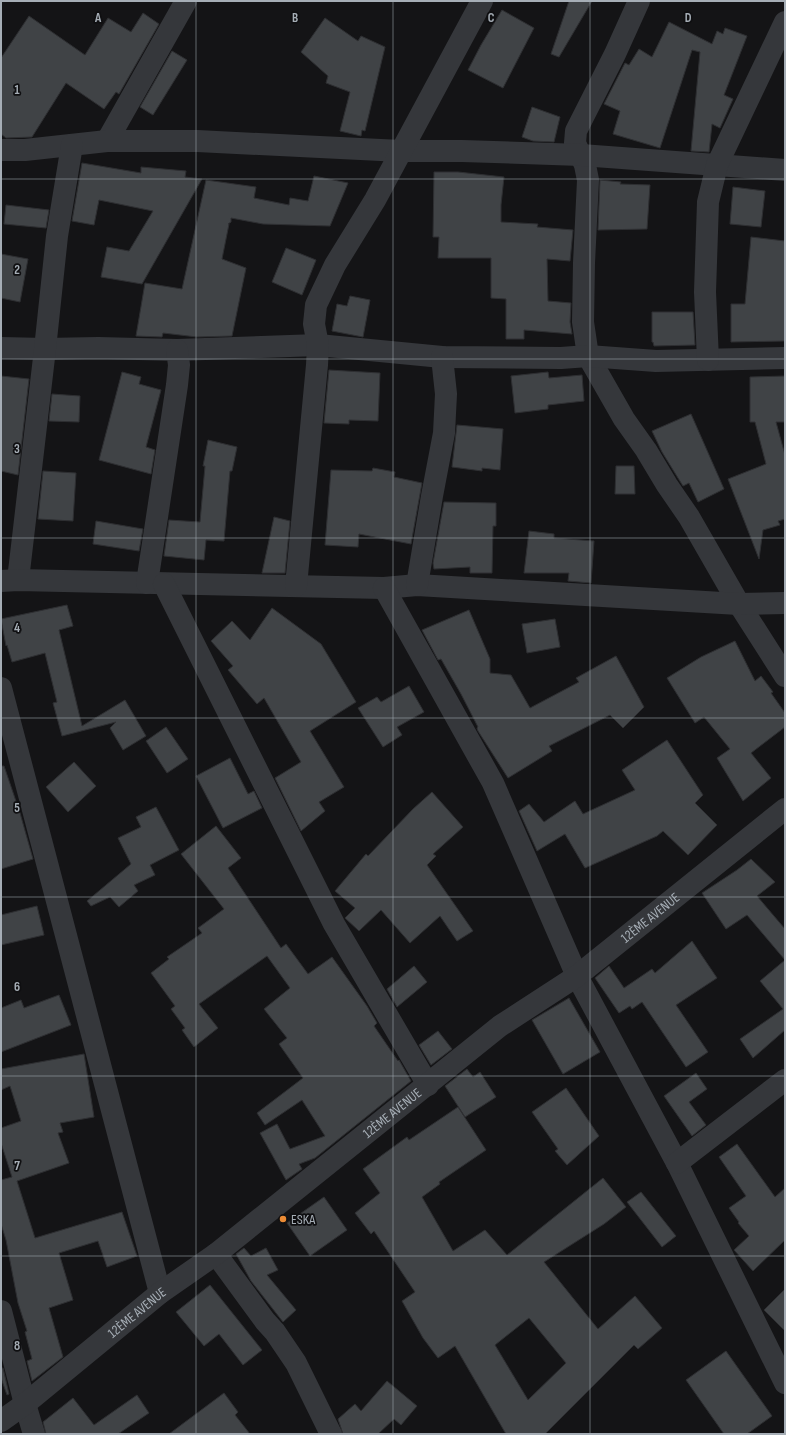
<svg xmlns="http://www.w3.org/2000/svg" width="786" height="1435" font-family="'Sofia Sans Condensed',sans-serif">
  <style>
    .building { fill: #404346; stroke: #2e2f32; fill-rule: evenodd }
    .lines { fill: none; stroke-linecap: round; stroke-linejoin: round }
    .minor { stroke: #35373b; stroke-width: 22 }
    .grid { fill: none; stroke: #a6aeb6; stroke-width: 1; stroke-opacity: 0.55 }
    .poi-dot { fill: #ed8c35; stroke: #0f0f11; stroke-width: 1.5 }
    .labels { text-anchor: middle; dominant-baseline: central; stroke-width: 3.5; stroke-linejoin: round; paint-order: stroke }
    .street-label { font-size: 14px; fill: #a6aeb6; stroke: #0f0f11 }
    .poi-label { font-size: 14px; fill: #a6aeb6; stroke: #0f0f11; text-anchor: start }
    .grid-label { font-size: 13px; text-anchor: middle; font-weight: bold; fill: #a6aeb6; stroke: #0f0f11; stroke-width: 3.5; stroke-linejoin: round; paint-order: stroke }
  </style>
  <rect width="100%" height="100%" fill="#141416"/>
  <path class="building" d="M569,1h23l-33,56 -8,-3z
    M502,10l32,18 -31,60 -35,-18 13,-25z
    M143,13l16,11 -40,70 -3,-2 -12,17 -38,-26 -34,54 -26,1 -5,-4v-76l28,-42 56,39 23,-37 23,14z
    M325,18l33,23 3,-5 24,11 -20,84 -3,-1 -1,6 -21,-5 10,-39 -24,-9 2,-7 -27,-24z
    M669,22l43,22 5,-13 6,3 2,-6 22,8 -23,59 9,4 -13,29 -8,-4 -3,28 -18,-1 9,-99 -8,-2 -32,98 -47,-14 7,-23 -16,-7 21,-41 4,2 10,-16 13,8z
    M172,51l15,9 -34,55 -13,-8z
    M532,107l28,10 -6,25 -21,-1 -11,-4z
    M82,163l59,10v-6l45,4 -1,6 17,2 -60,105 -41,-7 6,-30 22,4 24,-40 -54,-11 -5,25 -22,-4z
    M434,172h24l46,5 -3,28v17l37,2 -1,3 36,3 -3,31 -23,-2 1,42 23,2 -1,19 2,12 -48,-4v9h-18v-40l-15,-1v-40h-53l1,-21h-6z
    M314,176l34,7 -18,43 -67,-2 -32,-6v4l-3,2h1l-7,35 24,9 -14,68 -35,1 -34,-4 -1,4 -26,-1 9,-53 37,6 24,-109 50,7 -2,11 35,7 1,-7 18,3z
    M600,180l21,2 -1,2 30,1 -3,44 -49,1z
    M733,187l32,4 -4,36 -31,-3z
    M6,205l43,5 -3,18 -42,-4z
    M751,237l34,4v100l-54,1v-38h14z
    M286,248l30,12 -14,35 -30,-13z
    M1,254l27,5 -8,43 -19,-4z
    M350,296l20,4 -7,37 -31,-6 5,-27 10,2z
    M652,312h41l2,33 -41,1 -1,-4h-1z
    M329,370l51,3 -2,48 -29,-1v4l-25,-1z
    M122,372l19,5 -2,7 22,6 -15,57 9,3 -4,24 -52,-14z
    M548,372l1,6 33,-3 2,26 -36,4v4l-33,4 -4,-37z
    M1,376l28,3 -11,96 -17,-4z
    M785,376v46h-9l9,33v64l-7,2 2,4 -17,5 -4,29 -31,-80 38,-15 -11,-42h-5v-45z
    M52,394l28,2 -1,26 -30,-1z
    M691,414l33,75 -26,13 -9,-19 -6,3 -5,-8 -16,-26 -10,-21z
    M457,425l46,4 -3,41 -18,-2v3l-30,-4z
    M208,440l29,7 -5,24h-2l-6,70 -18,-1 -2,20 -40,-4 5,-36 31,2 5,-56h-2z
    M616,466h18l1,28h-20z
    M373,468l22,4 -1,5 28,6 -11,61 -52,-10 -1,13 -33,-2 6,-75 41,1z
    M43,471l33,2 -3,48 -35,-2z
    M444,502l52,1v23h-3l-1,47h-22v-6l-36,2 -1,-6z
    M274,517l16,4 -5,52h-23z
    M96,521l47,8 -4,22 -46,-7z
    M529,531l25,3v4l40,3 -3,42 -23,-2 1,-8h-45z
    M67,605l6,21 -14,4 23,96 43,-26 21,36 -23,14 -13,-22 6,-6 -54,14 -9,-33 4,-1 -12,-49 -33,9 -5,-17 -1,1 -5,-27z
    M272,608l49,36 35,58 -46,29 34,56 -25,15 6,9 -24,20 -26,-53 26,-16 -37,-64 -7,6 -29,-34 5,-4 -22,-25 21,-20 18,19z
    M469,610l21,49v14l21,2 19,33 49,-26 -3,-4 40,-22 28,51 -21,21 -13,-13 -61,31 3,5 -44,27 -30,-47 -1,-3 1,-1 -17,-33 -20,-35 -3,1 -16,-30z
    M555,619l5,28 -33,6 -5,-29z
    M735,641l20,40 6,-5 12,16 -2,1 14,20v14l-34,26 20,25 -28,23 -26,-43 13,-9 -26,-32 -9,6 -28,-45 34,-21z
    M409,686l15,26 -27,15 5,8 -19,12 -25,-39 19,-11 4,5z
    M166,727l22,32 -21,14 -21,-32z
    M667,740l36,55 -8,8 22,22 -29,30 -25,-24 -6,5 -72,32 -20,-34 -28,17 -18,-40 10,-7 15,18 31,-21 8,13 52,-24 -13,-20z
    M230,758l18,36 6,-3 8,17 -39,20 -27,-52z
    M74,762l22,24 -28,26 -22,-25z
    M1,766h3l16,47 13,46 -32,10z
    M432,792l31,35 -30,27 3,2 -9,9 46,66 -16,10 -17,-25 -30,27 -29,-33 -22,21 -14,-13 10,-10 -20,-17 31,-37 2,2 45,-47z
    M156,807l23,43 -29,15 5,10 -21,10 4,6 -19,16 -9,-10 -19,9 -4,-5 44,-37 -13,-26 23,-11 -5,-10z
    M216,826l25,32 -13,10 53,80 5,-4 22,30 24,-17 35,49 10,17 -3,3 24,35 1,-1 12,21 -96,77 -16,6 3,5 -16,11 -26,-47 17,-9 13,25 35,-13 -23,-36 -37,25 -8,-12 46,-35 -24,-34 8,-6 -23,-29 26,-21 -23,-32 -68,48 19,24 -24,19 -12,-17 3,-2 -14,-19 4,-3 -24,-33 18,-14 -2,-2 35,-24 -4,-5 26,-19 -43,-55z
    M751,859l24,23 -18,14 28,33v31l-38,-45 -21,14 -24,-36 35,-23z
    M37,906l7,29 -43,10v-30z
    M692,941l25,37 -41,27 32,47 -22,15 -44,-65 -10,7 -2,-3 -11,7 -24,-35 14,-12 15,22 28,-19 3,4z
    M785,960v70l-32,28 -13,-19 43,-30 -23,-28z
    M414,966l13,16 -30,25 -10,-18z
    M59,995l12,30 -70,27v-44l20,-8 3,8z
    M569,998l31,54 -37,22 -31,-54z
    M438,1031l14,18 -21,16 -12,-20z
    M84,1054l10,63 -34,6 3,9 -5,1 11,30 -52,18 18,57 87,-26 15,44 -30,11 -9,-26 -39,12 14,47 -24,8 14,49 -31,24 -5,-20 5,-2 -7,-27 2,-1 -9,-28 -12,-63 -5,-16v-44l11,-3 -11,-34v-15l20,-7 -11,-35 -9,4v-21z
    M467,1069l6,8 7,-5 16,25 -31,20 -20,-31z
    M696,1073l11,16 -18,13 17,23 -14,11 -28,-40z
    M566,1088l33,48 -32,29 -12,-14 3,-2 -26,-37z
    M458,1107l28,43 -47,32 1,2 -18,13 31,54 32,-21 22,25 96,-77 23,29 -22,17 -60,38 54,67 37,-33 27,32 -24,21 -4,-4 -89,89h-39l-51,-88 -17,12 -15,-20 -21,-37 13,-9 -41,-61 -3,3 -16,-21 25,-20 -17,-24 44,-32 2,3zM529,1318l37,45 -38,37 -33,-55z
    M737,1144l38,53 10,-9v52l-32,31 -19,-21 15,-14 -11,-13 1,-1 -10,-14 17,-12 -27,-39z
    M641,1192l35,44 -14,11 -35,-45z
    M324,1197l23,33 -37,26 -23,-33z
    M244,1248l7,8 15,-8 12,22 -11,5 29,35 -13,12 -32,-41 -15,-27z
    M210,1285l52,65 -19,15 -24,-31 -15,12 -28,-34z
    M785,1289v42l-21,-21z
    M726,1351l46,65 -25,18h-23l-38,-54z
    M1,1368h2l6,26 -2,1 -6,-17z
    M387,1381l30,25 -16,19 -7,-6 -16,15h-35l-5,-15 17,-15 6,7z
    M224,1393l14,19 -3,3 15,19h-81z
    M137,1395l12,18 -31,21h-72l-3,-12 30,-24 21,27z"/>
  <g class="lines">
    <g class="minor">
      <path d="M639,1l-24,53 -39,77 -1,12 10,22 3,15 -4,83 -1,59 5,34 36,63 22,31 21,35 22,32 50,87 46,72"/>
      <path d="M107,141l79,-140"/>
      <path d="M1,150h24l82,-9h90l204,10h61l119,4 204,15"/>
      <path d="M1,348l44,1 53,-1 79,2 141,-5 124,12 119,1 27,-2 68,5 129,-3"/>
      <path d="M708,360l-3,-68 3,-90 9,-37 68,-143"/>
      <path d="M18,580l27,-231 12,-113 15,-91"/>
      <path d="M1,581l17,-1 366,8 33,-3 322,19 46,-1"/>
      <path d="M147,583l30,-198 2,-20 -2,-15"/>
      <path d="M164,584l170,340 94,161"/>
      <path d="M417,585l15,-89 12,-63 2,-39 -4,-37"/>
      <path d="M296,586l21,-221 1,-20 -4,-21 2,-19 19,-40 40,-65 107,-199"/>
      <path d="M384,588l109,195 84,193 100,187 108,220"/>
      <path d="M1,688l159,605"/>
      <path d="M677,1163l108,-83"/>
      <path d="M216,1254l49,67 10,11 21,31 35,71"/>
      <path d="M1,1311l24,93 9,30"/>
      <path id="s1" d="M1,1421l24,-17 135,-111 56,-39 284,-228 77,-50 208,-167"/>
    </g>
  </g>
  <path class="grid" d="M196,1v1433M393,1v1433M590,1v1433M1,179h784M1,359h784M1,538h784M1,718h784M1,897h784M1,1076h784M1,1256h784"/>
  <circle class="poi-dot" cx="283" cy="1219" r="4"/>
  <g class="labels">
    <g class="street-label">
      <text stroke="none"><textPath href="#s1" startOffset="822">12ÈME AVENUE</textPath></text>
      <text stroke="none"><textPath href="#s1" startOffset="498">12ÈME AVENUE</textPath></text>
      <text stroke="none"><textPath href="#s1" startOffset="174">12ÈME AVENUE</textPath></text>
    </g>
    <g class="poi-label">
      <text x="291" y="1219">ESKA</text>
    </g>
  </g>
  <g class="grid-label">
    <text x="98" y="22">A</text>
    <text x="295" y="22">B</text>
    <text x="491" y="22">C</text>
    <text x="688" y="22">D</text>
    <text x="17" y="94">1</text>
    <text x="17" y="274">2</text>
    <text x="17" y="453">3</text>
    <text x="17" y="632">4</text>
    <text x="17" y="812">5</text>
    <text x="17" y="991">6</text>
    <text x="17" y="1170">7</text>
    <text x="17" y="1350">8</text>
  </g>
  <rect width="786" height="1435" fill="none" stroke="#a6aeb6" stroke-width="4"/>
</svg>
